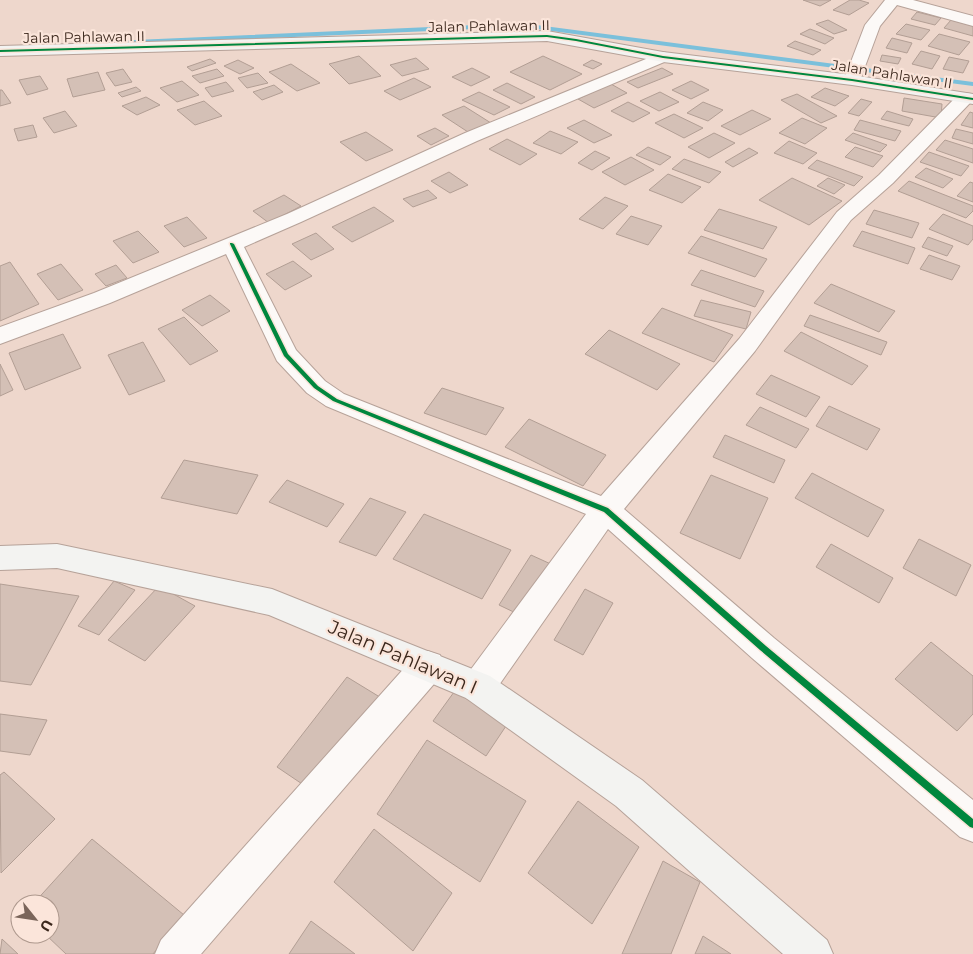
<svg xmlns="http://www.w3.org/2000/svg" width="973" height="954" font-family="Montserrat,sans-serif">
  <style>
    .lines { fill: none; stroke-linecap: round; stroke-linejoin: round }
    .stream { fill: #7bc0db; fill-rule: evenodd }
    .building { fill: #d4c0b6; stroke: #b29e94 }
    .street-casing { stroke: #b6a299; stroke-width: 2 }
    .secondary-casing { stroke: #b6a299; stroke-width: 2 }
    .street { fill: #fcf9f7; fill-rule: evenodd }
    .secondary { fill: #f3f3f1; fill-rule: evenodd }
    .cycleway-casing { stroke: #fbe5da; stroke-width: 3 }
    .cycleway { fill: #00873e; fill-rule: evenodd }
    .labels { text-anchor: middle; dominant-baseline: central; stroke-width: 4.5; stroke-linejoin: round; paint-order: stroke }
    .far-street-label { font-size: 14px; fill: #3b271c; stroke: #fbe5da }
    .near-street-label { font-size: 19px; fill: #3b271c; stroke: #fbe5da }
  </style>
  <rect width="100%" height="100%" fill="#eed7cc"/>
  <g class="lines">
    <path class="stream" d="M521,23l452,59v4l-452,-59 -409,18 -4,-2 4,-2z"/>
  </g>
  <path class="building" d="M803,0h28l-11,6z
    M850,0h9l10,3 -20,12 -16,-5z
    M917,12l24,6 -6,7 -24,-6z
    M828,20l19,10 -13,4 -18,-10z
    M951,20l22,6v10l-29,-8z
    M906,24l24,6 -9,10 -25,-6z
    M810,29l24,9 -9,6 -25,-10z
    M939,34l31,8 -11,13 -31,-9z
    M892,38l20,5 -5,10 -21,-5z
    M795,41l26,9 -8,5 -26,-9z
    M921,51l19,5 -8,13 -20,-5z
    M882,55l19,3 -3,6 -18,-3z
    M359,56l22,20 -32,8 -20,-20z
    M543,56l39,18 -32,16 -40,-18z
    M949,57l20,4 -6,12 -20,-4z
    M416,58l13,11 -27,7 -12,-11z
    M210,59l6,4 -24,8 -5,-4z
    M238,60l16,8 -14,6 -16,-8z
    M592,60l10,4 -9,5 -10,-4z
    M291,64l29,19 -23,8 -28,-19z
    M472,68l18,9 -19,9 -19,-9z
    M662,68l11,6 -35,14 -11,-6z
    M123,69l9,13 -17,4 -9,-13z
    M217,69l7,7 -24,7 -8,-7z
    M98,72l7,18 -32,7 -6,-18z
    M258,73l10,10 -21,5 -9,-10z
    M40,76l8,13 -21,6 -8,-15z
    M414,78l17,9 -31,13 -16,-9z
    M182,81l17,14 -22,7 -17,-14z
    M691,81l18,9 -18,9 -19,-9z
    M226,82l8,9 -22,6 -7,-9z
    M507,83l28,14 -14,7 -28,-14z
    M611,84l16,9 -33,15 -16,-9z
    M274,85l9,7 -21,8 -9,-8z
    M136,87l5,4 -19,6 -4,-4z
    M825,88l24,8 -14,10 -24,-9z
    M0,90h2l9,13 -11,3z
    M479,92l31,15 -16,8 -32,-15z
    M660,92l19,10 -20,9 -19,-10z
    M797,94l40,22 -16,7 -40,-23z
    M146,97l14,8 -23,10 -15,-9z
    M904,98l38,6 -1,14 -39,-7z
    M861,99l11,3 -13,14 -11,-3z
    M204,101l18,15 -27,9 -18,-15z
    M628,102l22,11 -17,9 -22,-11z
    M703,102l20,8 -15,11 -21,-8z
    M464,106l27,17 -23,9 -26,-17z
    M752,110l19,9 -31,16 -19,-9z
    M65,111l12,15 -23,7 -11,-15z
    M887,111l26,8 -4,7 -28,-7z
    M970,112l3,1v15l-12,-3z
    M674,114l29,14 -19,10 -29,-15z
    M802,118l25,10 -22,16 -26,-11z
    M584,120l28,15 -18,8 -27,-15z
    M860,120l41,11 -6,10 -41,-11z
    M33,125l4,12 -19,4 -4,-12z
    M435,128l14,8 -18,9 -14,-9z
    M956,129l17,4v11l-21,-6z
    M550,131l28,11 -17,12 -28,-11z
    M366,132l27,18 -27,11 -26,-19z
    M714,133l21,10 -26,15 -21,-11z
    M853,133l34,12 -7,7 -35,-12z
    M507,139l30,15 -17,11 -31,-16z
    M945,140l28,9v14l-37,-13z
    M789,141l28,12 -14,11 -29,-11z
    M648,147l23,10 -11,8 -24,-10z
    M855,147l28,9 -10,11 -28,-10z
    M749,148l9,5 -25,14 -8,-5z
    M595,151l15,7 -18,12 -14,-7z
    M929,152l40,14 -8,10 -41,-14z
    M631,157l23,13 -29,15 -23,-13z
    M684,159l37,13 -12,11 -37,-14z
    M817,160l46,17 -9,9 -46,-18z
    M926,168l27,11 -10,9 -28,-11z
    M449,172l19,13 -18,8 -19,-12z
    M668,174l33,13 -19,16 -33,-13z
    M792,178l50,23 -33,24 -50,-25z
    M828,178l17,7 -11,9 -17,-8z
    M909,181l64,25v5l-7,7 -68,-27z
    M970,182l3,1v19l-16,-6z
    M428,190l9,8 -24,9 -10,-8z
    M284,195l17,11 -32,17 -16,-12z
    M605,197l23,9 -25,23 -24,-10z
    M374,207l20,14 -42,21 -20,-15z
    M719,209l58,18 -14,22 -59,-19z
    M874,210l45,13 -7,15 -46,-14z
    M943,214l30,12v13l-5,6 -39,-16z
    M631,216l31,10 -14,19 -32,-11z
    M187,217l20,21 -23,9 -20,-21z
    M138,231l21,21 -26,11 -20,-22z
    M862,231l53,17 -7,16 -55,-18z
    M316,233l18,16 -23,11 -19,-16z
    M701,236l66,23 -12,18 -67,-24z
    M928,237l25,9 -6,10 -25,-9z
    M929,255l31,11 -8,14 -32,-11z
    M293,261l19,15 -27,14 -19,-16z
    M10,262l29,42 -39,17v-55z
    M61,264l22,26 -25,10 -21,-26z
    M116,265l11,13 -21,8 -11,-12z
    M701,270l63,21 -9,16 -64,-22z
    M831,284l64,27 -16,21 -65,-29z
    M210,295l20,16 -28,15 -20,-16z
    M701,300l50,12 -5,17 -52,-13z
    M662,308l71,27 -19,27 -72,-29z
    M810,315l77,27 -6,13 -77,-29z
    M184,317l34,34 -28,14 -32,-36z
    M609,330l71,34 -23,26 -72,-36z
    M801,332l67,34 -16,19 -68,-34z
    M63,334l18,34 -56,22 -16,-37z
    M143,342l22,39 -36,14 -21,-40z
    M0,364l13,26 -13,6z
    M771,375l49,22 -14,20 -50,-23z
    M442,388l62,20 -18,27 -62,-22z
    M829,406l51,23 -13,21 -51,-24z
    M760,407l49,22 -13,19 -50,-23z
    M529,419l77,36 -23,31 -78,-39z
    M725,435l60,25 -11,23 -61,-26z
    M184,460l74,15 -21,39 -76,-16z
    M812,473l72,37 -16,27 -73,-39z
    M711,475l57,23 -28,61 -60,-26z
    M287,480l57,24 -17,23 -58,-25z
    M370,498l36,14 -30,44 -37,-14z
    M424,514l87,36 -29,49 -89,-40z
    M919,539l52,26 -15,31 -53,-28z
    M831,544l62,34 -14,25 -63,-36z
    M531,555l22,10 -31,51 -23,-11z
    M114,581l21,9 -36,45 -21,-9z
    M0,584l79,12 -48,89 -31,-4z
    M159,586l36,20 -50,55 -37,-21z
    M585,589l28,14 -30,52 -29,-15z
    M931,642l42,34v38l-16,17 -62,-52z
    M347,677l36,22 -69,93 -37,-25z
    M462,681l52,33 -28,42 -53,-35z
    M0,714l47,6 -17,35 -30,-4z
    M427,740l99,61 -46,81 -103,-68z
    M4,772l51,47 -54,54 -1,-98z
    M578,801l61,46 -47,77 -64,-51z
    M374,829l78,64 -39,58 -79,-69z
    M92,839l92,76 -31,39h-87l-21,-20h5v-30h-17z
    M663,861l37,21 -29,72h-49z
    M311,921l44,33h-66z
    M703,936l28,18h-36z
    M2,939l16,15h-18z"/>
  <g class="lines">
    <defs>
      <path id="street" d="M885,0h28l60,16v10l-76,-21 -17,21 -20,54 -2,4h-12l-2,-4 21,-55z
        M663,52l6,2 2,3 -2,3 -192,81 -176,81 -57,25 52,103 29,31 19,13 257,102 138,-157 98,-127 42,-37 80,-81 6,-1 6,1 2,3 -2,5 -78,81 -42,37 -34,45 -62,86 -131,158 150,129 199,162v42l-13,-5 -208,-179 -144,-129 -118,169 -12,5 -12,-5 -5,-11 5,-11 120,-162 -260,-108 -19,-13 -30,-32 -51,-107 -116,49 -110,41v-17l94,-34 193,-79 178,-81z
        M428,651l12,4 4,11 -4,11 -239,277h-46l6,-14 255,-285z"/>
      <path id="secondary" d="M547,31l116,21 189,23 121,19v10l-121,-19 -189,-23 -116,-21 -547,15v-10z
        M57,544l215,45 218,87 152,104 185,160 6,14h-50l-167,-148 -150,-108 -197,-83 -212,-47 -57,2v-24z"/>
    </defs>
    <use href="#street" class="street-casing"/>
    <use href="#secondary" class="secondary-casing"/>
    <use href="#street" class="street"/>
    <use href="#secondary" class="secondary"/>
    <defs>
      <path id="cycleway" d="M547,35l29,4 87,17 189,23 121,19v2l-121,-19 -189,-23 -87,-17 -29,-4 -547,15v-2z
        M230,243h2l2,1 54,110 30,32 19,13 271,109 158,138 207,173v9l-3,-1 -210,-177 -156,-138 -271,-111 -19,-13 -30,-32 -54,-112z"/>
    </defs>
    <use href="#cycleway" class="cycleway-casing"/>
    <use href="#cycleway" class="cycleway"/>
  </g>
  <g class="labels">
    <g class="far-street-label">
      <text transform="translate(489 26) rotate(-1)">Jalan Pahlawan II</text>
      <text transform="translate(84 37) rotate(-1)">Jalan Pahlawan II</text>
      <text transform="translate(892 74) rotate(9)">Jalan Pahlawan II</text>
    </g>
    <g class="near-street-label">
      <text transform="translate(403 657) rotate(23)">Jalan Pahlawan I</text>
    </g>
  </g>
  <g transform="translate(35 919) rotate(120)"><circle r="24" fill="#fbe5da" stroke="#ae998e"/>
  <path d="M0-4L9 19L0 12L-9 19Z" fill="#7a655a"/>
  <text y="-8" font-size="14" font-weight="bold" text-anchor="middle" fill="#3b271c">U</text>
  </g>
</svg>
